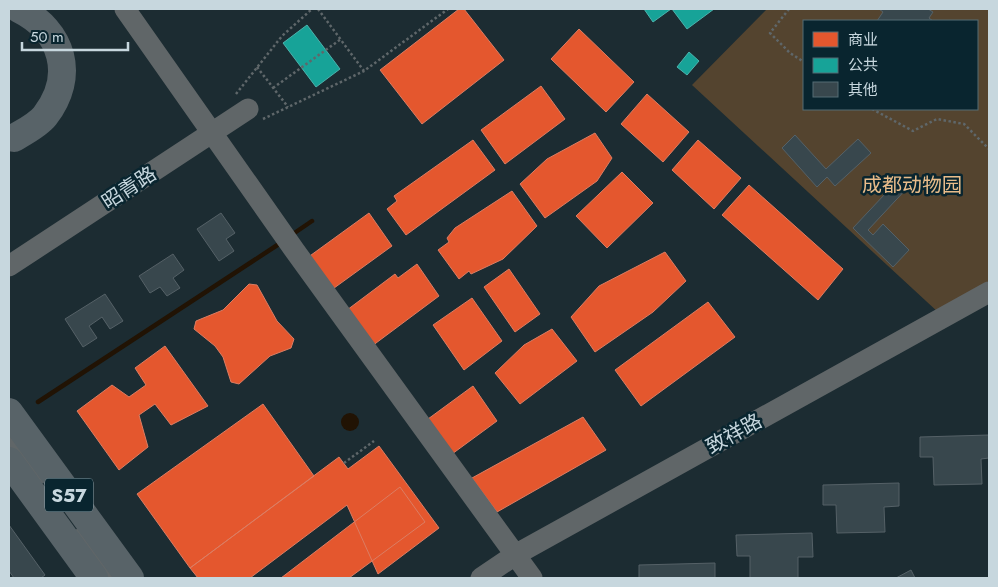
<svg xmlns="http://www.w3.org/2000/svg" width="998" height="587" font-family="Jost,'Noto Sans SC',sans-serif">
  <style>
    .green { fill: #54442f; fill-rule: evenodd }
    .water { fill: #211304 }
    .shops { fill: #e4572e; stroke: #db7d63 }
    .public { fill: #17a398; stroke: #4cb3ad }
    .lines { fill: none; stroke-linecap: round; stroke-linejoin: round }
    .stream { stroke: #211304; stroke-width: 4.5 }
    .building { fill: #38474d; stroke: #556167 }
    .path { stroke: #5f676a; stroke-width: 2.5; stroke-dasharray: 2.5 2.5; stroke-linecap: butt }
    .minor { stroke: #606668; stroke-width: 21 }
    .highway { stroke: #586368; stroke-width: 28 }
    .labels { text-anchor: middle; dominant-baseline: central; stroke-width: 5; stroke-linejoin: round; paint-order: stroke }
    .shield { fill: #09252f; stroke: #8ea2aa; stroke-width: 1 }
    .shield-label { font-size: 19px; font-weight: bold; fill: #c7d7de }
    .park-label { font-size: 20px; fill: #e8bc8a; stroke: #09252f }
    .street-label { font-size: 20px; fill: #c7d7de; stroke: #09252f }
  </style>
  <rect width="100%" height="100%" fill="#1c2c32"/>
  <path class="green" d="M767,9h222v272l-50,32 -247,-228zM804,21h173v88h-173z"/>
  <path class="water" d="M341 422a9 9 0 1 1 18 0a9 9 0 1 1-18 0Z"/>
  <path class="shops" d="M459,9h5l40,51 -82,64 -42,-54z
    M579,29l55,53 -28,30 -55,-53z
    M541,86l24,33 -60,45 -24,-34z
    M647,94l42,38 -26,30 -42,-38z
    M595,133l17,25 -15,23 -52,37 -25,-34 27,-25z
    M473,140l22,30 -89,65 -19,-26 10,-8 -3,-5z
    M698,140l43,38 -27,31 -42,-39z
    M622,172l31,31 -46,45 -31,-32z
    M749,185l94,84 -25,31 -96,-85z
    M512,191l25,35 -34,33 -32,15 -2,-3 -10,8 -21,-29 11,-8 -2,-4 8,-10z
    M369,213l23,33 -62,45 -23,-33z
    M665,252l21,29 -33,31 -58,40 -24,-35 28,-31z
    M417,264l22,32 -67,50 -25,-36 48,-36 3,4z
    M509,269l31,45 -25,18 -31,-45z
    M249,284l8,1 20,36 17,18 -3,9 -21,8 -31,28 -8,-2 -8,-25 -8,-11 -21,-17 2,-8 27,-11z
    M472,298l30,43 -38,29 -31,-45z
    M708,302l27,35 -94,69 -26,-36z
    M552,329l25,32 -57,43 -25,-31 29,-28z
    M165,346l43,60 -37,19 -16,-21 -16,11 9,32 -29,23 -42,-59 35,-26 17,12 17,-12 -11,-17z
    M473,386l24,35 -45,33 -24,-35z
    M263,404l51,72 -124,92 -53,-74z
    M583,417l23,33 -109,62 -25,-34z
    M379,446l60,82 -61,46 -31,-69 -97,73h-52l-8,-10 149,-111 9,12z
    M400,487l25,35 -76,56h-68z"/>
  <path class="public" d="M644,9h27l-18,13z
    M672,9h42l-27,20z
    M307,25l33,44 -24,18 -33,-44z
    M689,52l10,9 -12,14 -10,-8z"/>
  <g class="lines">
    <path class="stream" d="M290,236l22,-15
      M38,402l244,-160"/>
  </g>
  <path class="building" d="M879,9h49l5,3 -4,6 4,3h-56l6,-9z
    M795,135l31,34 32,-30 13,14 -36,33 -8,-9 -10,10 -35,-39z
    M901,177l9,8 -42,45 5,5 10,-11 26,26 -16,17 -40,-39z
    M221,213l14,20 -9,6 8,12 -15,10 -22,-32z
    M173,254l11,16 -11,8 7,10 -13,8 -7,-9 -10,6 -11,-17z
    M105,294l18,27 -13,8 -8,-12 -13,9 8,12 -14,9 -18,-28z
    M989,435v23l-8,1 1,25 -48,1 -1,-28h-13v-20z
    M899,483v23l-15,1 1,25 -48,1 -1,-28h-13v-20z
    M9,525l36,50 -4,3h-27l-5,-7z
    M812,533l1,24h-15v21h-48v-22h-13l-1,-21z
    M715,563v15h-76v-13z
    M911,570l4,8h-19z"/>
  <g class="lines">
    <path class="path" d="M318,9l46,62 84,-62
      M789,9l-19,24 20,20 14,9
      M257,67l31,40
      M273,88l68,-49
      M236,94l46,-58 30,-27
      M872,109l41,22 24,-12 27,5 25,25
      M263,119l101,-48
      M344,463l30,-22"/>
    <path class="minor" d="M125,9l170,242 237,327
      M9,266l239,-157
      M9,439l27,36
      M82,538l29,40
      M481,578l34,-23 474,-263"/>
    <path class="highway" d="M14,138c10,-6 24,-13 31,-22 31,-40 18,-85 -26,-107
      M9,412l121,166
      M9,461l85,117"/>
  </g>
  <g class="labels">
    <rect class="shield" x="45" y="478.5" width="48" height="33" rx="4"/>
    <g class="shield-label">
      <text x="69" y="495">S57</text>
    </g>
    <g class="park-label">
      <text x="912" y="185">成都动物园</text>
    </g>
    <g class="street-label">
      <text transform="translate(129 188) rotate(-33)">昭青路</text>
      <text transform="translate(734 434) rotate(-29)">致祥路</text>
    </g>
  </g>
  <rect width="998" height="587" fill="none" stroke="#c7d7de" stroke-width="20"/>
  <rect x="803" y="20" width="175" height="90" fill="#09252f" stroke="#556c75"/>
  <rect x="813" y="32" width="25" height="15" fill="#e4572e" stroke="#556c75"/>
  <text x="848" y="45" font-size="15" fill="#c7d7de">商业</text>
  <rect x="813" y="58" width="25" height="15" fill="#17a398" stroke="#556c75"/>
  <text x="848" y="70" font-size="15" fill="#c7d7de">公共</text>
  <rect x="813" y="82" width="25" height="15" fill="#38474d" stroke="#556c75"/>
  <text x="848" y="95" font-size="15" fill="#c7d7de">其他</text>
  <path d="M22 42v8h106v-8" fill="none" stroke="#c7d7de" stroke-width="2.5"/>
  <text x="30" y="42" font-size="15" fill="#c7d7de" stroke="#09252f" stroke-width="4" paint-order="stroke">50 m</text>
</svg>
